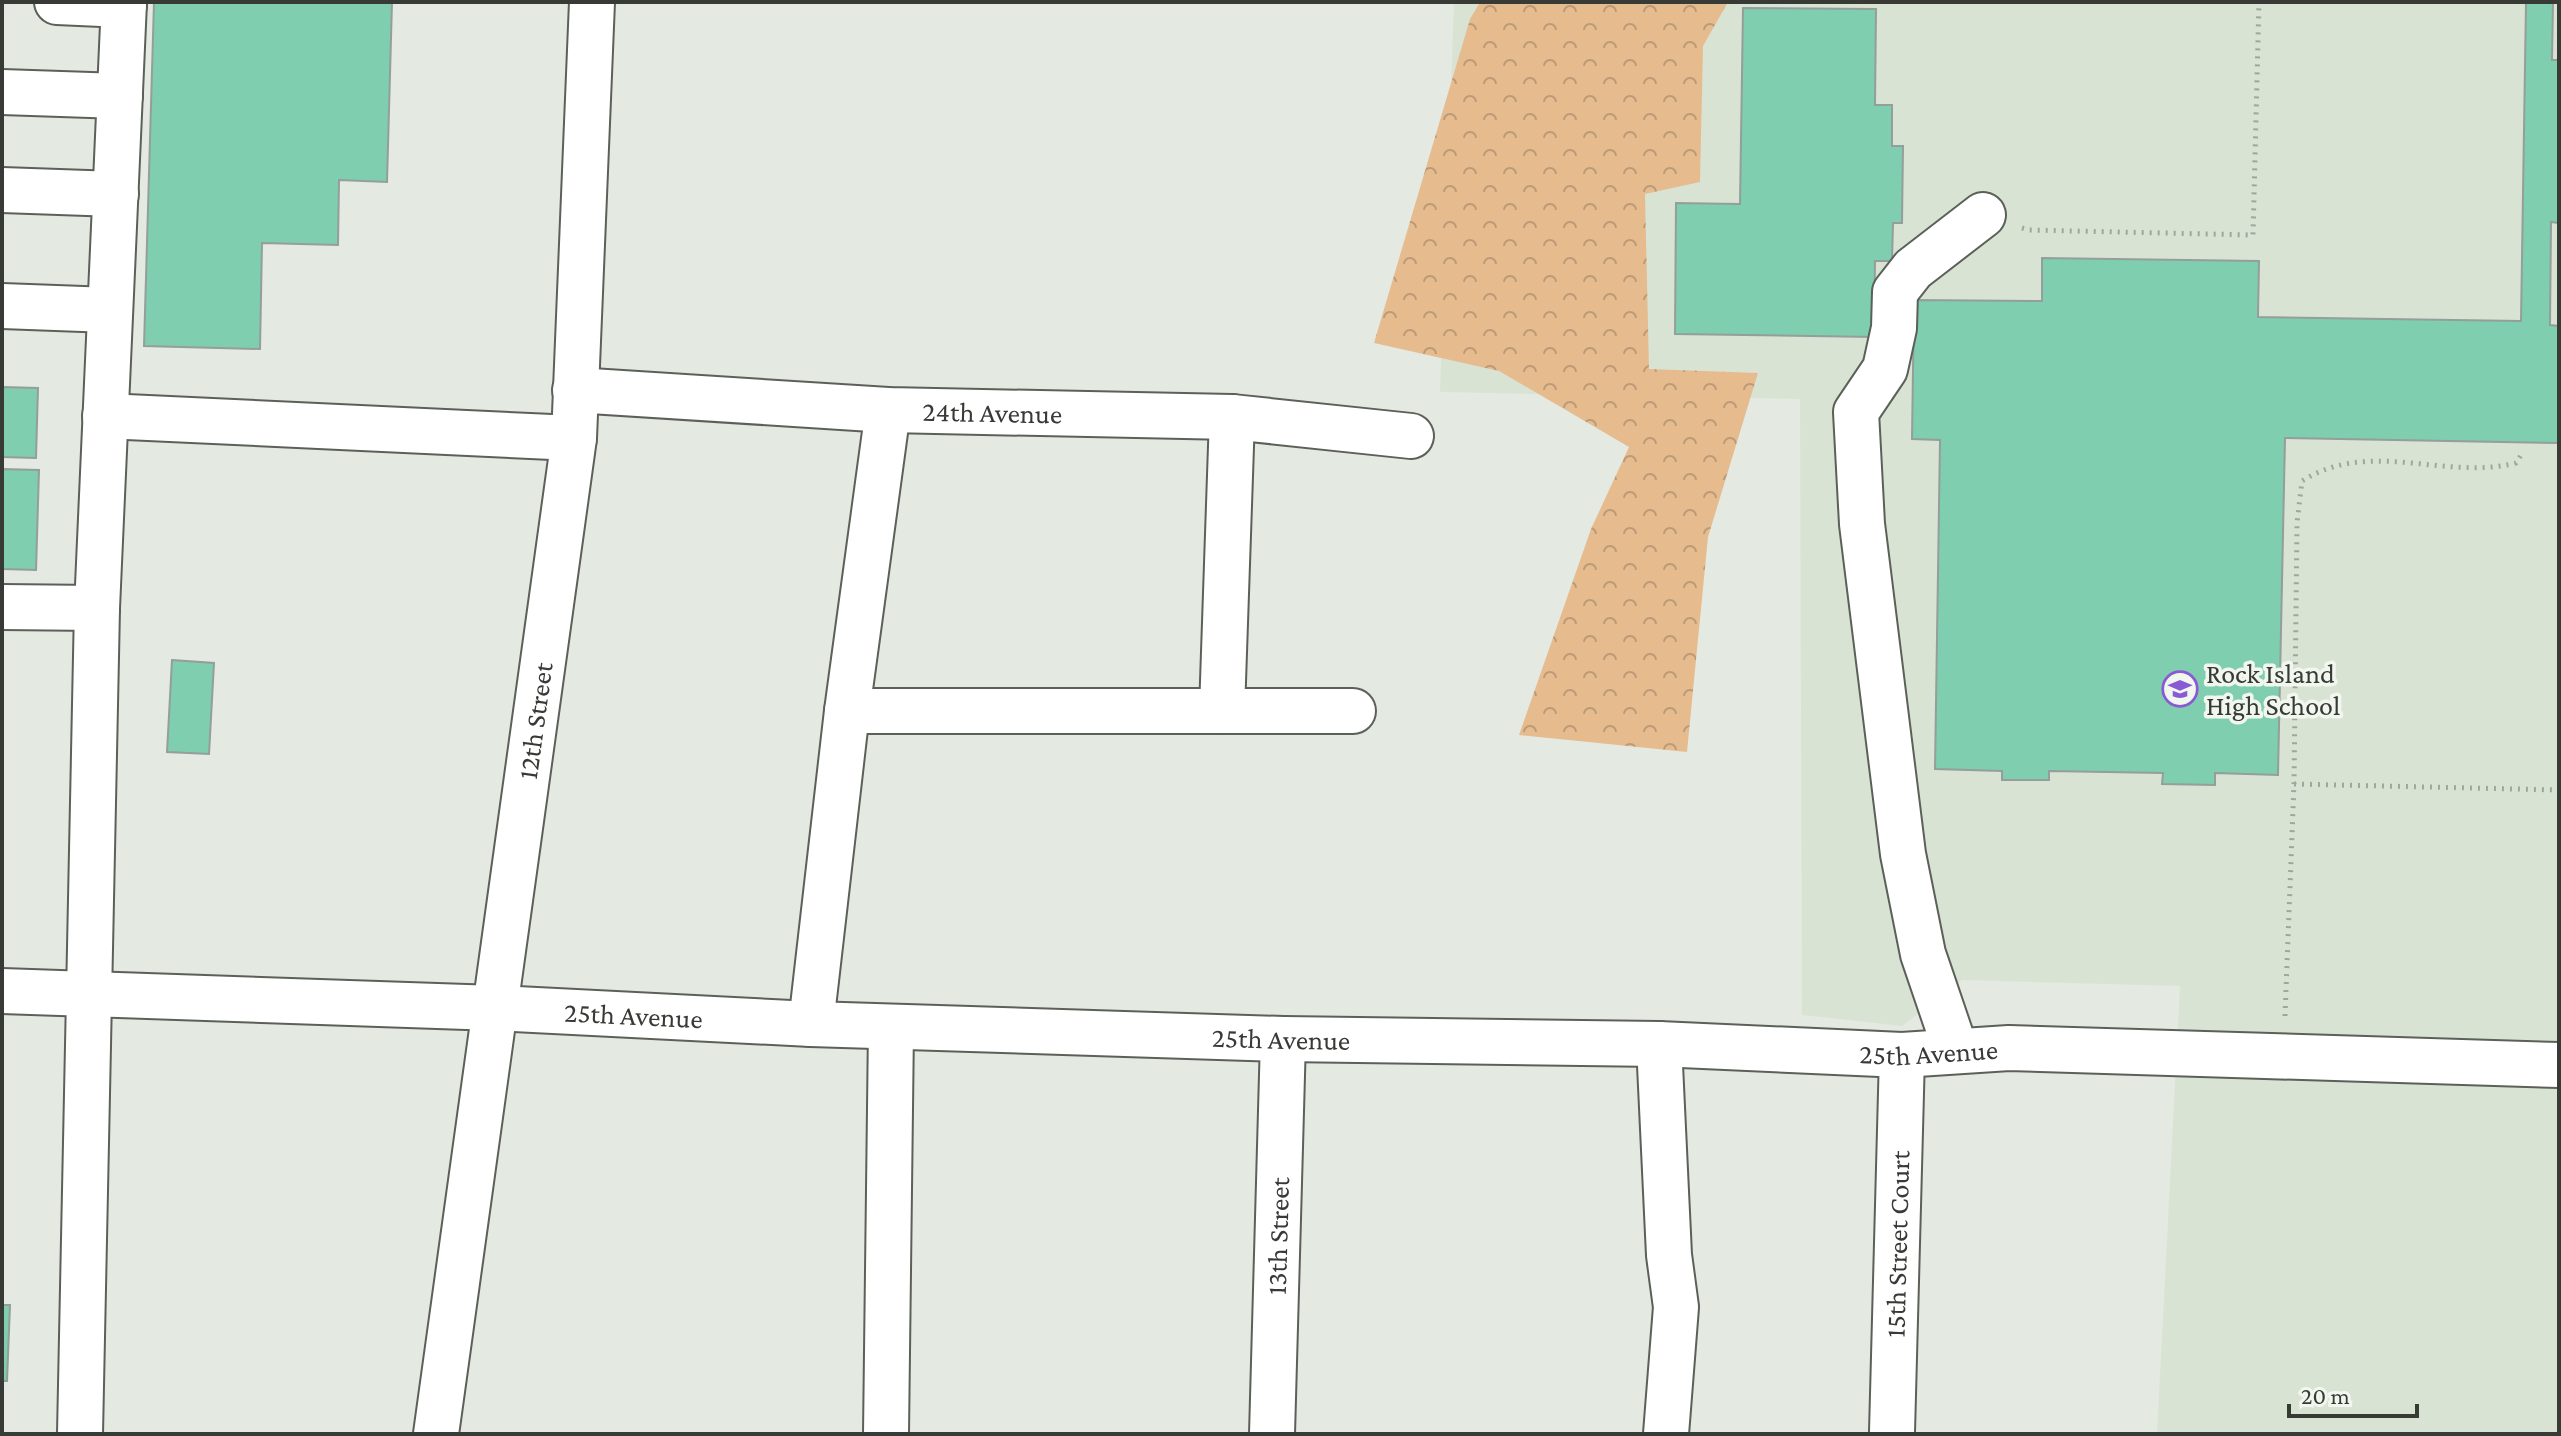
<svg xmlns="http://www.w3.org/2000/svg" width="2561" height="1436" font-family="'Crimson Pro',serif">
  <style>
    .built { fill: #d9e3d3 }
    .forest { fill: url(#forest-crowns) }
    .building { fill: #7eceaf; stroke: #949e9a; stroke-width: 2 }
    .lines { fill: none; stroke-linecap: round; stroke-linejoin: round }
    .minor-casing { stroke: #5b6058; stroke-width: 48 }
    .path { stroke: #a1a59f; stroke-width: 5; stroke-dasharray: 2 6; stroke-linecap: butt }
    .minor { stroke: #fff; stroke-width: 44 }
    .labels { text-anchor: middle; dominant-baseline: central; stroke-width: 7; stroke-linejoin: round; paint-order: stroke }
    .street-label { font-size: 28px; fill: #383a36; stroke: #f1f7ee }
    .poi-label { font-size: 28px; fill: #383a36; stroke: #f1f7ee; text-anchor: start }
  </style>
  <defs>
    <pattern id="forest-crowns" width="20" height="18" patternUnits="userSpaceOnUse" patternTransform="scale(2)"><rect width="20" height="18" fill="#e6bc8f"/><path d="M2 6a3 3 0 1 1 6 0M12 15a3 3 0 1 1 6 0" fill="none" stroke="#bb9a76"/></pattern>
  </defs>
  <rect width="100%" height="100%" fill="#e4e9e1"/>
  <path class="built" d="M1454,2h1105v1432h-402l23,-448 -218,-6 -60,46 -100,-11 -2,-616 -360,-7z"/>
  <path class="forest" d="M1480,2h248l-25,44 -3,136 -55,12 4,175 109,4 -50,164 -21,215 -168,-17 72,-206 38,-82 -130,-76 -125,-28 96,-324z"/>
  <path class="building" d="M154,2h238l-5,180 -48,-2 -1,65 -76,-2 -2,106 -116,-3z
    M2526,2h27l-1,58h7v163l-8,-1 -1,103 9,1v117l-274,-5 -7,337 -63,-2v12l-53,-1 1,-11 -114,-2v9h-47v-9l-67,-2 5,-329 -28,-1 2,-139 128,1v-43l217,3 -1,56 263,4z
    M1743,8l133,1 -1,96h17v41h11l-1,77h-9l-1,38h-17l-1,76 -199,-3 1,-131 64,1z
    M2,387l36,1 -2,70 -34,-1z
    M2,469l37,1 -3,100 -34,-1z
    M172,660l42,3 -5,91 -42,-2z
    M2,1305h8l-3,76h-5z"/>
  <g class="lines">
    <defs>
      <g id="minor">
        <path d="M57,2l67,3"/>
        <path d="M2,92l118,4"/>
        <path d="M2,190l114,4"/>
        <path d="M2,306l108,4"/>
        <path id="s1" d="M575,390l313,20 344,7 179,19"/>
        <path d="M105,416l469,22"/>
        <path d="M2,607l95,1"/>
        <path d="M847,711h506"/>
        <path d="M1222,711l10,-294"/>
        <path id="s2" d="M2,991l494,17 315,16 472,15 376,5 243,11 107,-7 550,17"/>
        <path d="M811,1024l36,-313 41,-301"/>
        <path d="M1659,1044l10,211 7,52 -10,127"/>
        <path d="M1956,1051l-33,-97 -20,-100 -41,-330 -6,-112 29,-43 9,-41 1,-36 18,-23 70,-54"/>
        <path id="s3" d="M1892,1432l10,-377"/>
        <path d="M80,1434l17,-826 27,-606"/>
        <path id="s4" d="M436,1434l138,-996 18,-436"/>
        <path d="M886,1434l5,-407"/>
        <path id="s5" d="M1272,1434l11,-395"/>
      </g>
    </defs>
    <use href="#minor" class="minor-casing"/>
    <path class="path" d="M2022,228l7,2 224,5 6,-233
      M2294,784l265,6
      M2285,1016l9,-232 3,-261 5,-42c68,-43 143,0 214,-18l7,-11"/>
    <use href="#minor" class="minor"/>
  </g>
  <defs>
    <symbol id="school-ring" viewBox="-11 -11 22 22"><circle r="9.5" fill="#f1f7ee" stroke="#895ad4" stroke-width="1.5"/><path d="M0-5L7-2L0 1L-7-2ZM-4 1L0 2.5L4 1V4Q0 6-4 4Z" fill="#895ad4"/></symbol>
  </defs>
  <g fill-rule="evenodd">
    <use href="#school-ring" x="2160" y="669" width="40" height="40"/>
  </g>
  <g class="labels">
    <g class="street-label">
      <text stroke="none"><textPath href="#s1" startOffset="418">24th Avenue</textPath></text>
      <text stroke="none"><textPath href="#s4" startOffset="720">12th Street</textPath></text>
      <text stroke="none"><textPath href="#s2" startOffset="632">25th Avenue</textPath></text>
      <text stroke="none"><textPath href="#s2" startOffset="1280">25th Avenue</textPath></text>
      <text stroke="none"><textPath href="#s2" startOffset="1928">25th Avenue</textPath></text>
      <text stroke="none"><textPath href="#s5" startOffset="198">13th Street</textPath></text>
      <text stroke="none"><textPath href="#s3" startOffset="188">15th Street Court</textPath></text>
    </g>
    <g class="poi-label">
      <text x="2206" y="673">Rock Island<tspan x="2206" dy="32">High School</tspan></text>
    </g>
  </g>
  <rect width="2561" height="1436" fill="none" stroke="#383a36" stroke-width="8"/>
  <path d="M2289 1404v12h128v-12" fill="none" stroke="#383a36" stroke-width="4"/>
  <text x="2301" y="1404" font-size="24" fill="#383a36" stroke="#f1f7ee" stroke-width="6" paint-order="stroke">20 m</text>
</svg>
